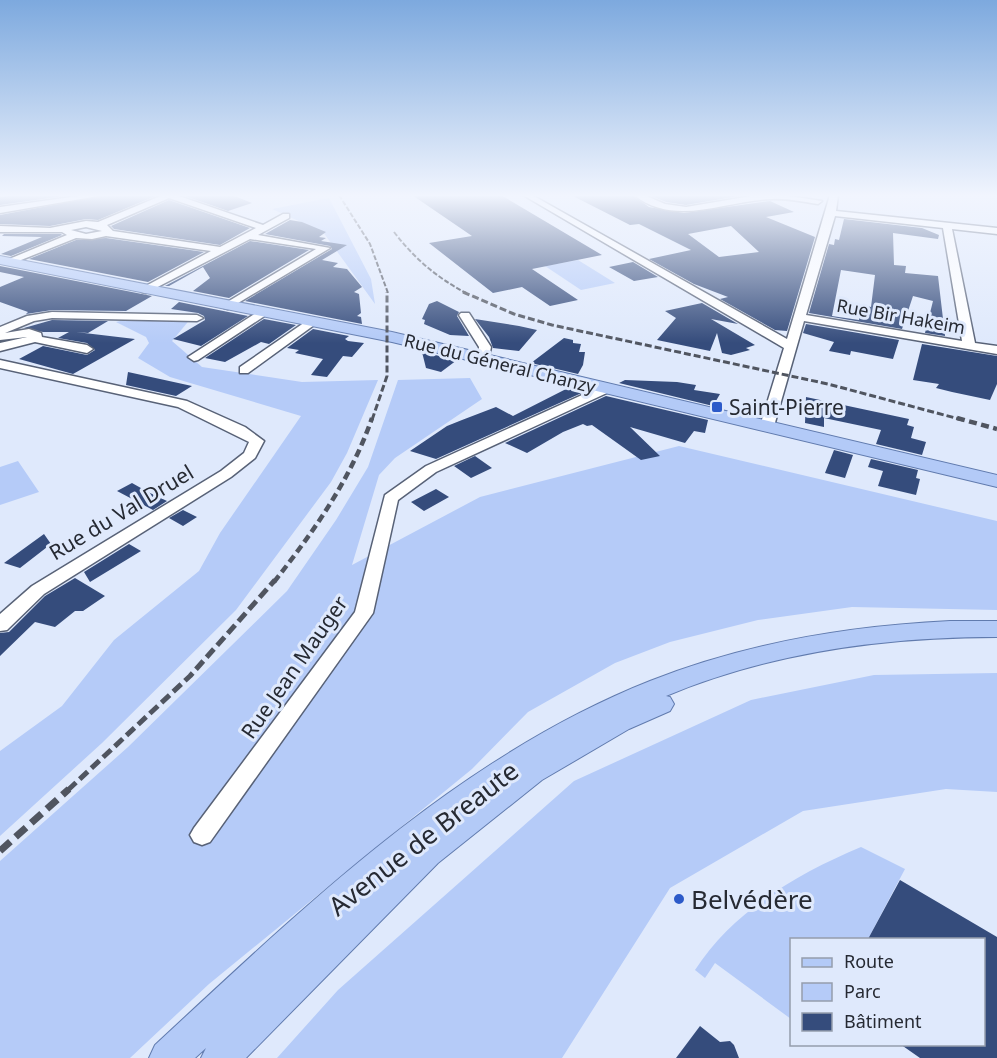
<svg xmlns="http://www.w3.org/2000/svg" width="997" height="1058" font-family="'Noto Sans',sans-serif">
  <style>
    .green { fill: #b5cbf8 }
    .building { fill: #354c7c; fill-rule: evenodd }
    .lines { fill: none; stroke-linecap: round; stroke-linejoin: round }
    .minor-casing { stroke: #586277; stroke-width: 3 }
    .major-casing { stroke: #617bae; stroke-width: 2 }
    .minor { fill: #fff; fill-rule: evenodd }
    .major { fill: #b3caf7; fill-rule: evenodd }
    .rail-far4 { stroke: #505560; stroke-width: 2; stroke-dasharray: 5 2; stroke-linecap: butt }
    .rail-far3 { stroke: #505560; stroke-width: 3; stroke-dasharray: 7 3; stroke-linecap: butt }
    .rail-far2 { stroke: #505560; stroke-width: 4.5; stroke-dasharray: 8 4.5; stroke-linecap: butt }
    .rail-far1 { stroke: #505560; stroke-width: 5; stroke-dasharray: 11 5; stroke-linecap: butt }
    .rail { stroke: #505560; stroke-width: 7; stroke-dasharray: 14 7; stroke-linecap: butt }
    .poi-dot { fill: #2c5ac9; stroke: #dfe9fc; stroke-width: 2 }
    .labels { text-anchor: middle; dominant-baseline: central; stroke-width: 6; stroke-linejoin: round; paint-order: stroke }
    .far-street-label { font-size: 18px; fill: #262a33; stroke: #dfe9fc }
    .poi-label { font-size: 21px; fill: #262a33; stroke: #dfe9fc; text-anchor: start }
    .street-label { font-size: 21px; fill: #262a33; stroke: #dfe9fc }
    .near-street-label { font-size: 26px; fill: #262a33; stroke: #dfe9fc }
    .near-poi-label { font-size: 26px; fill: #262a33; stroke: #dfe9fc; text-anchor: start }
  </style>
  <rect width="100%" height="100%" fill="#dfe9fc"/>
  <path class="green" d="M329,198l42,81 4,25 -52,-72 -51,-23z
    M578,260l37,23 -34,7 -36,-24z
    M144,315l48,2 -20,24 30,26 100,15 76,-2 -31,73 -16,29 -95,128 -134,133 -102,93v-85l62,-45 52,-66 85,-69 21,-38 81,-117 -131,-39 -32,-19 11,-15 -3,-6 -30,-15z
    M470,378l12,21 -87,59 -16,17 -27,90 128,-68 199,-51 318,75v89l-145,-3 -94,13 -88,22 -55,21 -87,49 -56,57 -263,215 -79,74h-130v-197l128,-114 159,-156 49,-71 32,-53 30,-87z
    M18,461l21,31 -39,13v-38z
    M997,673v119l-51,-3 -143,22 -133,77 -108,170h-285l61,-68 236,-209 177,-81 123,-25z
    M861,847l44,22 -37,70 -76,1 -1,79 -76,-56 -10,15 -10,-8c39,-60 102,-96 166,-123z"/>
  <path class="building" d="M15,195h56l-71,10v-8z
    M106,195h52l-60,25 -12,-1 -36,7 -50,-2v-9z
    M182,195h50l20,8 -24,8z
    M412,195h89l101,60 -70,14 46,31 -28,6 -28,-19 -29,6 -64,-50 43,-7z
    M571,195h61l17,12 35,6 86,-12 24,11 -28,5 49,20 -28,94 -12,-1 -55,-31 8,-2 -34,-13 -45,-25 42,-9 -52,-26 -9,1zM731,226l28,26 -40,5 -31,-23z
    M649,195h96l-59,10 -20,-3z
    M169,200l81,28 -30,17 -106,-16 -3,-3z
    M844,219l78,9 17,7 -1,4 -45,-6 1,32 12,1 -1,7 33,3 7,60 -20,-3 8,-32 -20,-5 -11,33 -93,-16 20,-69 5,1 1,-6 4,1zM841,270l34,5 -4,32 -10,-2 -2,15 -27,-4z
    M290,220l12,2 24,10 -7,5 7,1 -5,3 26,4 -25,15 16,3 -5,4 14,2 15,18 -8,5 5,2 2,19 -4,3 4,1 1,7 -117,-23 87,-52 -2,-3 -65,-12z
    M4,234h57l1,1 -51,21 -10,-2 41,-17 -40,-1z
    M106,238l98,14 -56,30 -119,-23 47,-19z
    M250,241l59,9 -80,48 -36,-7 17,-13 -7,-11 -34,19h-4z
    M633,262l25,15 -24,4 -25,-14z
    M0,266l152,30 -26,15 -74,-1 -26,4 2,-2 -28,-10v-15l24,-10 -24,-5z
    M437,301l22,11 -2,4 12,20 -19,-1 -26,-11 1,-4 -3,-1 7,-15z
    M179,302l69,14 -47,30 -28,-7 32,-19 -1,-4 -6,-3 -27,-4z
    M702,303l36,21 -27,-5 44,26 -9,3 4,2 -19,5 -9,-2 -5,-20 -7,18 -53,-11 19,-22 -11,-7z
    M264,319l32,6 -27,19 -8,-2 -36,20 -20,-4z
    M475,319l44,7 18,4 -18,21 -26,-3 -4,-11z
    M52,320l56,1 -20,12 -12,-1 59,7 -62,35 -54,-15 24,-13 44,9 8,-5 -8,-7 -29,-5 11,-6h-26l-19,-4z
    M806,324l93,16 -6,19 -42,-8 -1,4 -21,-4 5,-9 -31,-9z
    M313,329l36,7 -4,3 3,2 16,2 -12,14 -9,-1 -16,21 -16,-2 12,-16 -28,-6 4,-3 -12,-2z
    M564,338l9,2v3l8,1 -2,8h6l-2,13 -5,9 -47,-11z
    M922,344l75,12v28l-7,16 -38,-8 -16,-4 3,-4 -26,-4z
    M422,352l35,8 -16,12 -15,-4z
    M128,372l64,14 -16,10 -50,-11z
    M625,380l52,2 19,3 -2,5 26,4 -7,12 -94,-23z
    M570,387l16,4 -150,68 -26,-8 37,-25 15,-6 34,-13 17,9z
    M606,396l102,24 -3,13 -11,-2 -9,12 -55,-16 30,29 -19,4 -49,-35 -5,1 -4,-2 -20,8 -36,21 -22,-10z
    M806,397l103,22 -2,6 7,2 -3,11 15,4 -4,13 -46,-11 5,-14 -57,-12v9l-19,-4z
    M834,450l19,5 -8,23 -20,-5z
    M475,456l17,12 -21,10 -17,-12z
    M871,459l47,11 -2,8 4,1 -4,16 -38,-9 5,-15 -15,-4z
    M132,483l16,9 19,9 -14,9 -36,-19z
    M436,489l13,8 -25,14 -13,-9z
    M183,510l14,7 -14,9 -14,-8z
    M44,534l7,10 -31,24 -16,-5z
    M129,544l12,7 -51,31 -6,-10z
    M75,578l30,18 -22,15h-8l-20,16 -20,-5 -35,34v-23l9,-1 36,-36z
    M900,880l97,57v121h-77l-20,-14h84v-105h-116z
    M700,1026l20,16 10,-1 4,4 5,13h-63z"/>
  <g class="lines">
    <defs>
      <path id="minor" d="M85,195h19l-104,18v-6z
        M163,195h13l87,30 20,-11h6v4l-31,17 72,13 -102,61 -4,-1v-4l92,-55 -66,-10 -104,54 -4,-1v-4l69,-37 -105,-15 -14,3 -16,-1 -65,26 -9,-2 65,-27 -5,-3h-62v-6l50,2 36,-7 12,1zM169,198l87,30 -36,19 -107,-16 -6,-6zM86,227l16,4 -16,3 -15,-4z
        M523,195h9l255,144 43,-144h8l-2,16 161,17v6l-45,-5 23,114 22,3v8l-193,-33 -30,105 -7,4 -5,-1 -2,-3 24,-78zM835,216l108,12 19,113 -156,-26z
        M634,195h10l21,9 21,3 71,-12h25l40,6 -4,3c-15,-2 -31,-6 -46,-5 -46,1 -96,29 -138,-4z
        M259,311l10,2 -71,47 -4,1 -6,-4z
        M52,312l145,3 6,3 -6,3 -145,-3 -18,3 -29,12 24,-4 12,4 1,4 45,8 6,4 -6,4 -52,-11 -35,9v-8l27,-6 -27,3v-13l27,-11z
        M461,313h8l22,34 -3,15 -4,1 -6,-4 1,-12 -20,-32z
        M311,318l10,2 -73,53h-8v-6z
        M0,360l187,41 58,26 19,14 -9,17 -24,19 -187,117 -37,36 -7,1v-17l32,-28 189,-115 23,-18 5,-11 -71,-35 -178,-39z
        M604,385l5,1v6l-173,80 -38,28 -25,113 -163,229 -8,3 -8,-3 -4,-7 4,-7 161,-216 30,-117 41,-29z"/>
      <path id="major" d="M0,256l392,76 605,143v12l-605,-145 -392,-78z
        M950,621h47v16c-113,0 -226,15 -331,59l4,1 4,7 -4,7 -41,18 -87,51 -104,83 -192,195h-45l5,-10 -11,10h-46l6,-13c149,-138 303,-288 495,-364 96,-38 197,-55 300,-60z"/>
    </defs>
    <use href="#minor" class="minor-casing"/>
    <use href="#major" class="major-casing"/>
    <use href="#minor" class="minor"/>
    <use href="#major" class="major"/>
    <path class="rail-far4" d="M339,195l31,49 18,49
      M394,232c21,27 42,45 72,61"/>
    <path class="rail-far3" d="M463,292l51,22 38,11 276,59 135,36
      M372,420l15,-44v-84"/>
    <path class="rail-far2" d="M957,418l40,11
      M274,582c40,-51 77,-103 98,-164"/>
    <path class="rail-far1" d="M68,790l122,-114 85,-96"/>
    <path class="rail" d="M0,851l69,-62"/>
  </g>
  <linearGradient id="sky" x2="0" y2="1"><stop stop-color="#7da9de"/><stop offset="0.57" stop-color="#f1f5fe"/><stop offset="1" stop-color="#f1f5fe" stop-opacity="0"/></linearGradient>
  <rect width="997" height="343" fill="url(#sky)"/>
  <g class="poi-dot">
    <rect x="711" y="401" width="12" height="12" rx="3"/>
    <circle cx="679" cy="899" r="6"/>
  </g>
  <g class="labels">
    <g class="far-street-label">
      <text transform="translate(901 316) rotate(10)">Rue Bir Hakeim</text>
      <text transform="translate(500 363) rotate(14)">Rue du Géneral Chanzy</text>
    </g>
    <g class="poi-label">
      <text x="729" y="407">Saint-Pierre</text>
    </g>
    <g class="street-label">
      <text transform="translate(121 512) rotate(-31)">Rue du Val Druel</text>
      <text transform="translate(294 667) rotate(-55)">Rue Jean Mauger</text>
    </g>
    <g class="near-street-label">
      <text transform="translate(423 838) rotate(-38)">Avenue de Breaute</text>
    </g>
    <g class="near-poi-label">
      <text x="691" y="899">Belvédère</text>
    </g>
  </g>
  <rect x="790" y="938" width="195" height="108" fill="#dfe9fc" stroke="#959dac" stroke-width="1.5"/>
  <rect x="802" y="958" width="30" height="9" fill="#b3caf7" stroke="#959dac" stroke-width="1.5"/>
  <text x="844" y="968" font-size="18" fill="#262a33">Route</text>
  <rect x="802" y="983" width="30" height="18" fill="#b5cbf8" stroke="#959dac" stroke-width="1.5"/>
  <text x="844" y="998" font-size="18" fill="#262a33">Parc</text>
  <rect x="802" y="1013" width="30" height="18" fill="#354c7c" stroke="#959dac" stroke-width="1.5"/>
  <text x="844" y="1028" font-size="18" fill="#262a33">Bâtiment</text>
</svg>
